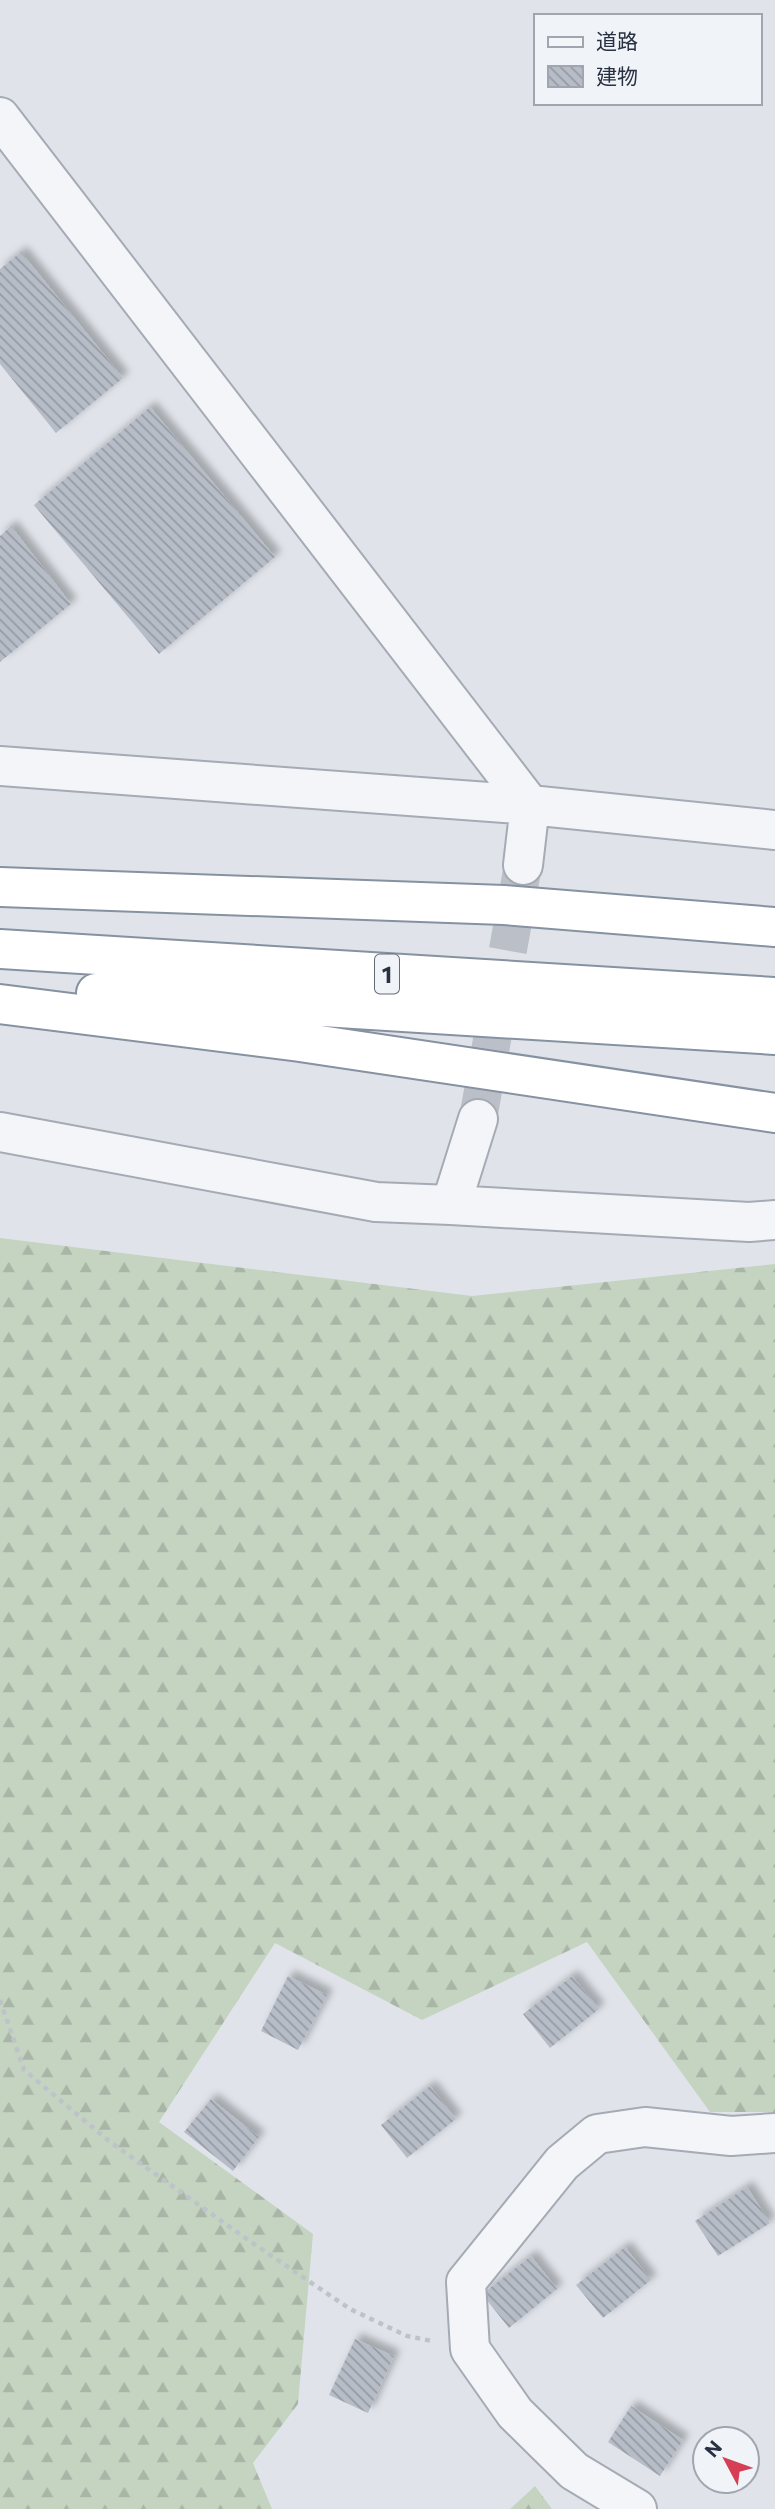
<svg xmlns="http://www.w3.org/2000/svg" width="775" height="2509" font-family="Commissioner,'Noto Sans JP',sans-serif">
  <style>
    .forest { fill: url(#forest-firs) }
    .building { fill: url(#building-back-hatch); filter: url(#shadow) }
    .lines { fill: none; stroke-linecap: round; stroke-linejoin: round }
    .street-tunnel { stroke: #bbc0c8; stroke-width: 38; stroke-dasharray: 38 19; stroke-linecap: butt }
    .street-casing { stroke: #a5abb4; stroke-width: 42 }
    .highway-casing { stroke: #8691a1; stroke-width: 42 }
    .path { stroke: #bec2c9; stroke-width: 4.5; stroke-dasharray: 5 5; stroke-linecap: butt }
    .street { stroke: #f3f5f8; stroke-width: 38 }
    .highway { stroke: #fff; stroke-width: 38 }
    .labels { text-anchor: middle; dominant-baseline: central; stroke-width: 5; stroke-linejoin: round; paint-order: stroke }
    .shield { fill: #f0f3f7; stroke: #646b78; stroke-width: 2 }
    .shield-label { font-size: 23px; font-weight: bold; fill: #283142 }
  </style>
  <defs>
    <pattern id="forest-firs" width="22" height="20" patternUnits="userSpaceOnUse" patternTransform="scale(1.75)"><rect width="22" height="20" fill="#c5d4c1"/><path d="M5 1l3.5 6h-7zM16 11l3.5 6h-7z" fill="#a9b6a7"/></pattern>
    <pattern id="building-back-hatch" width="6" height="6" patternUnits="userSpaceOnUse" patternTransform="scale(1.75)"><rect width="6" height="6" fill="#b7bdc7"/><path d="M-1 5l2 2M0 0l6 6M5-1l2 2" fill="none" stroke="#959aa3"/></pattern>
    <filter id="shadow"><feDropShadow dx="6" dy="-6" stdDeviation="3.5" flood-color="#0004"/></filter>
  </defs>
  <rect width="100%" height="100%" fill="#e0e4ea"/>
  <path class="forest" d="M0,1238l472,58 303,-32v848h-65l-123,-170 -165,78 -147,-77 -116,179 154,112 -15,170 -45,59 19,46h-272z
    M535,2486l17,23h-42z"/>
  <path class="building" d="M21,252l102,126 -67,55 -56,-69v-95z
    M150,407l125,150 -116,97 -125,-149z
    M11,526l60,78 -71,58v-126z
    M288,1976l39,19 -29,55 -37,-19z
    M572,1976l27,33 -49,39 -27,-34z
    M430,2086l26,33 -49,39 -26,-33z
    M211,2099l48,38 -26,34 -49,-39z
    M747,2187l23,36 -52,33 -23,-35z
    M625,2247l26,33 -48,38 -27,-33z
    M531,2256l26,33 -48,39 -27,-34z
    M355,2339l39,17 -26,57 -39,-18z
    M631,2406l52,34 -23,36 -52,-34z"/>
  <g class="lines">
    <path class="street-tunnel" d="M478,1119l45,-254"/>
    <defs>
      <path id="street" d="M0,117l530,688 -7,60
        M0,766l530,39 245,25
        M0,1132l376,70 75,3 27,-86
        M451,1205l298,17 26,-2
        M637,2509l-63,-38 -59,-58 -45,-64 -4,-67 96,-119 35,-29 48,-7 86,9 44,-3"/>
      <path id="highway" d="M0,887l504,18 271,22
        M0,949l775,48
        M96,993l679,42
        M0,1004l300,38 475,71"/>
    </defs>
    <use href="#street" class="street-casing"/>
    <use href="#highway" class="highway-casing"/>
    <path class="path" d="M0,2000l24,70 85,71 142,101 99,67 57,27 25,5"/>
    <use href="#street" class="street"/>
    <use href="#highway" class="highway"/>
  </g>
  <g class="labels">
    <rect class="shield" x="375" y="954.5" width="24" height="39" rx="5"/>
    <g class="shield-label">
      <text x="387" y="974">1</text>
    </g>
  </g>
  <rect x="534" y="14" width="228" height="91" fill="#f0f3f7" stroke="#a0a5af" stroke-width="2"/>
  <rect x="548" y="37" width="35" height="10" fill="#f3f5f8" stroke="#a0a5af" stroke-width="2"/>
  <text x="596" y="49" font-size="21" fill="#283142">道路</text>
  <rect x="548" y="66" width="35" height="21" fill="url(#building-back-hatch)" stroke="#a0a5af" stroke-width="2"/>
  <text x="596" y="84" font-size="21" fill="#283142">建物</text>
  <g transform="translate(726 2460) rotate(311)"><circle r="33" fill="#f0f3f7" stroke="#a0a5af" stroke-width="2"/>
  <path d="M0-5L12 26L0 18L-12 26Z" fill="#d53e54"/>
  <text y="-10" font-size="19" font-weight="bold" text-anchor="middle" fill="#283142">N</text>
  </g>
</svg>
